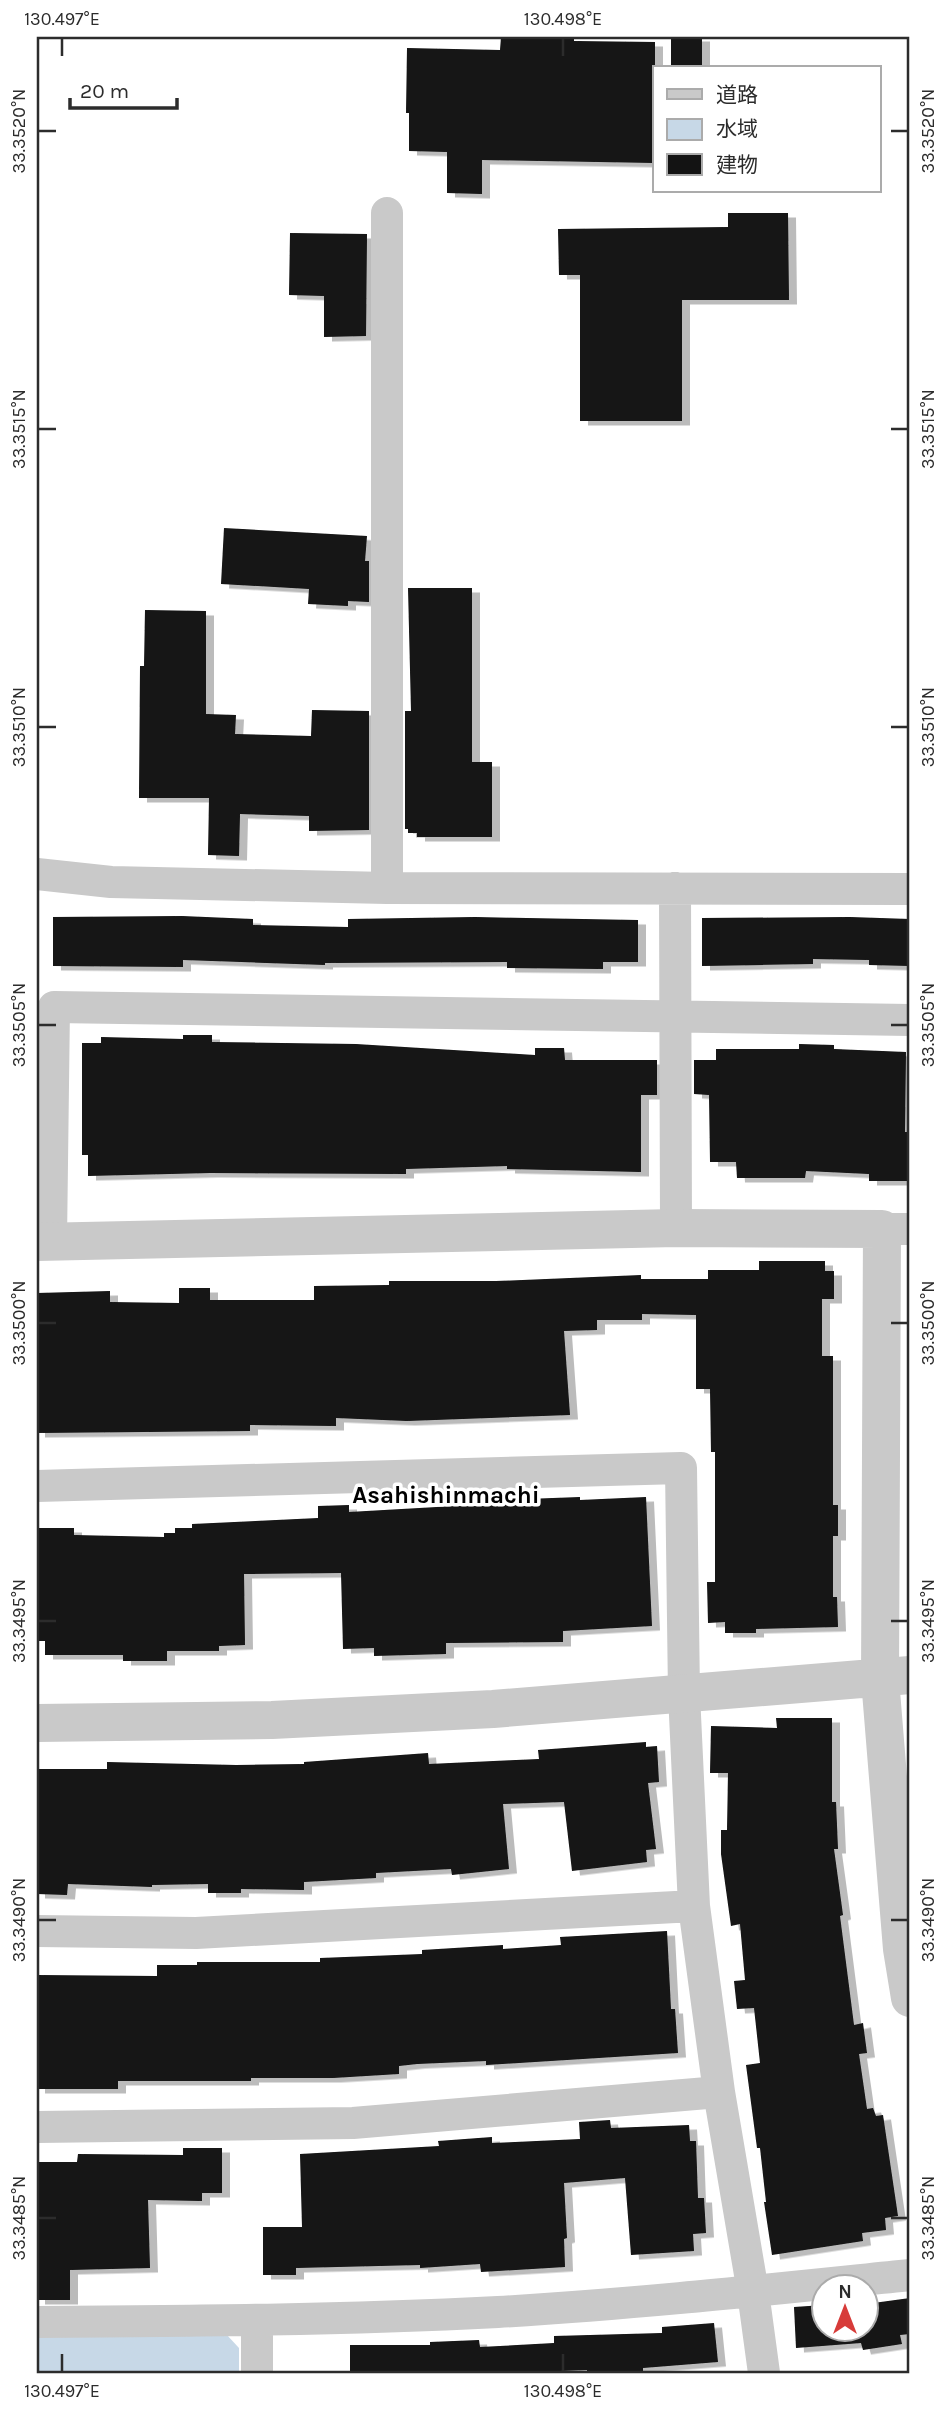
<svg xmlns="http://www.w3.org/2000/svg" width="947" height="2410" font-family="Karla,'Noto Sans JP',sans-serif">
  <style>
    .water { fill: #c7d8e7 }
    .building { fill: #131313; filter: url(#shadow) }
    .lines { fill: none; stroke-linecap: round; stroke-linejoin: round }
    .minor { stroke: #c9c9c9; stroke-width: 32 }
    .tertiary { stroke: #c9c9c9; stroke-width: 38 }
    .ticks { fill: none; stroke: #2c2c2c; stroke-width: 2.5 }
    .labels { text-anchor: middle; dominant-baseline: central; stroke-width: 7; stroke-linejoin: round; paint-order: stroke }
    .quarter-label { font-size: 24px; font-weight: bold; fill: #000; stroke: #fff }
    .neatline { fill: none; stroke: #2c2c2c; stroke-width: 2.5 }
    .ticks-label { font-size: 18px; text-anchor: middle; fill: #2c2c2c }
  </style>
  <defs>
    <filter id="shadow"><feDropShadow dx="8" dy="4.5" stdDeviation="0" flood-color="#0004"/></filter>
  </defs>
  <rect width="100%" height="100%" fill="#fff"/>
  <path class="water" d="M226,2334l13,14v25h-202v-36z"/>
  <path class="building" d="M501,37h73v4l81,1v121l-173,-3v34l-35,-1v-41l-38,-1v-38h-3l1,-65 93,2z
    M671,37h31v31h-31z
    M728,213h60l1,87h-107v121h-102v-146h-21l-1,-46 170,-2z
    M290,233l77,1 -1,102 -42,1v-41l-35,-1z
    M224,528l143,8 -2,25h4v41l-21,-1v5l-40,-2 1,-15 -88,-5z
    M408,588h64v174h20v75h-75v-4h-9v-4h-3v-118h6z
    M145,610l61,1v103l30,1 -1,19 76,2 1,-26 57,1v119l-60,1v-15l-69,-2 -1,42 -31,-1 1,-57h-70l1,-132h4z
    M182,916l71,3v6l95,2v-8l127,-2 163,3v42h-35v7l-96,-1v-6l-182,1v2l-142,-5v7l-130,-1v-49z
    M850,917l60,2v47l-41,-1v-5l-56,-1v5l-111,2v-48z
    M183,1035h29v7l144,2 179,11v-7h29l1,12h92v35h-16v77l-134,-3v-3l-101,3v5l-196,-1 -122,3v-21h-6v-112h19v-6l82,2z
    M799,1044l35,1v4l72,3 -1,80h5v49h-41v-7l-63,-3 -1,7h-68l-1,-16h-26l-1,-67 -15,-1v-34h22v-11h83z
    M759,1261h66v10h9v28h-12v57h11v149h5v31h-5v61h4l1,30 -82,2v4h-31v-11l-17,1 -1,-41h8v-130h-4l-1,-63h-14v-74l-54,-1v6h-45v10l-33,1 6,84 -163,6 -71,-3v8l-86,-1v6l-213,2v-140l73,-2v11l69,1v-15h31v12h104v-14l75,-1v-4h107l145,-6v4h67v-9h51z
    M580,1497v3l66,-3 6,129 -89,5v11l-117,1v11l-72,2v-8l-31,1 -2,-76 -97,1 1,71 -26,1v5h-52v10h-44v-6h-78v-14h-8v-113h37v7l90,2v-4h11v-5h17v-4l126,-6v-12l31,-1v7l123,-7v-4z
    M776,1718h56v84h4l2,47h-4l9,66 -3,1 14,109 9,-2 4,30 -8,1 8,55 6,-1 3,8 7,-1 15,101 -13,2 1,12 -24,3 1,8 -91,14 -8,-53h2l-6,-54h-3l-11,-83 14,-2 -6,-55 -17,1 -3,-28 11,-1 -5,-56 -9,2 -10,-72v-24h6l1,-57h-18l1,-47 66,2z
    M646,1742v5l11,-1 2,36 -11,1 8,66 -10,1 1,12 -75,9 -8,-69 -61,2 6,65 -57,6 -1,-6 -75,4v5l-72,4v8l-63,-1v4h-33v-9l-56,1v2l-84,-3 -1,11 -30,-1v-125h70v-7l129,3 68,-1v-2l124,-9 1,11 110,-5 -1,-9z
    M667,1931l4,78h4l3,44 -192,12v-4l-69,3 -18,2v8l-66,4h-82v3h-133v8h-81v-114l120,1v-11h40v-3h123v-4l102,-4v-4l81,-5v4l58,-4 -1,-8z
    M610,2120l1,8 78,-3 1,16h6l2,57h6l2,35 -13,1 1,17 -63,4 -6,-77 -61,5 3,55 -3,1 1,28 -84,5 -1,-8 -60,4v-3l-124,3v7h-33v-48h39l-2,-73 139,-8 -1,-5 54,-4v6l88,-4 -1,-17z
    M183,2148h39v45h-20v8l-54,-1 2,68 -80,2v30h-33v-138h40l1,-8 105,1z
    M910,2298v36l-10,1 2,9 -39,6 -2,-7 -65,5 -2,-41 30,-2v24h42v-25z
    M714,2323l4,39 -75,6v5h-56v-3l-79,3h-158v-28h80v-3l49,-2 1,7 74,-4v-7l108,-3v-6z"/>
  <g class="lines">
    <path class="minor" d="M37,874l74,8 276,6 523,1
      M387,888v-675
      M675,888l1,340
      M882,1229h28
      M51,1241l3,-234 856,13
      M37,1486l644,-18 3,226 10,212 25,186 34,200 11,81
      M37,1931l159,2 498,-27
      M37,2127l316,-4 366,-31
      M257,2320v53
      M37,2322c154,-1 308,-2 461,-10 138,-8 275,-23 412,-37"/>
    <path class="tertiary" d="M37,1242l639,-14 206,1 -2,450 22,270 8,49
      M37,1723l235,-3 221,-11 417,-34"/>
  </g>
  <path class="ticks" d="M62,38v18M563,38v18M38,131h18M891,131h17M38,429h18M891,429h17M38,727h18M891,727h17M38,1025h18M891,1025h17M38,1323h18M891,1323h17M38,1621h18M891,1621h17M38,1920h18M891,1920h17M38,2218h18M891,2218h17M62,2354v18M563,2354v18"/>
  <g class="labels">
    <g class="quarter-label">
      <text x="446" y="1495">Asahishinmachi</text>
    </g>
  </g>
  <rect width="947" height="2410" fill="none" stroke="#ffffff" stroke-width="77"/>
  <rect x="653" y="66" width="228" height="126" fill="#ffffff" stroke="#ababab" stroke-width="2"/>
  <rect x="667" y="89" width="35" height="10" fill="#c9c9c9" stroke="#ababab" stroke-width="2"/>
  <text x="716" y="102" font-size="21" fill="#2c2c2c">道路</text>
  <rect x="667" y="119" width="35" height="21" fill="#c7d8e7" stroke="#ababab" stroke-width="2"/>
  <text x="716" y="136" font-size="21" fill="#2c2c2c">水域</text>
  <rect x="667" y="154" width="35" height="21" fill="#131313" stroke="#ababab" stroke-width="2"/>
  <text x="716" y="172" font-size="21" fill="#2c2c2c">建物</text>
  <g transform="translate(845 2308)"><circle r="33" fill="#ffffff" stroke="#ababab" stroke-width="2"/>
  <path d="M0-5L12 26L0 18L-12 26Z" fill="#d73b39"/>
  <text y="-10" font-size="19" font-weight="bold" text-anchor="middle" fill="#2c2c2c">N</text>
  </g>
  <path d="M70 98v10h107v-10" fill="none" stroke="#2c2c2c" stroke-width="3.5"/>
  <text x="80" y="98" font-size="21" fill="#2c2c2c" stroke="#ffffff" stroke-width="5" paint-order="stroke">20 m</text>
  <rect x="38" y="38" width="870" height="2334" class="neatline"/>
  <g class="ticks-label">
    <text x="62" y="25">130.497°E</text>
    <text x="563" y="25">130.498°E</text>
    <text transform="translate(19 131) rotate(-90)" y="6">33.3520°N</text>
    <text transform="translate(928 131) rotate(-90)" y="6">33.3520°N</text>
    <text transform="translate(19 429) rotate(-90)" y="6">33.3515°N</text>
    <text transform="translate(928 429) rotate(-90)" y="6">33.3515°N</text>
    <text transform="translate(19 727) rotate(-90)" y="6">33.3510°N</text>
    <text transform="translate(928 727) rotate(-90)" y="6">33.3510°N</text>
    <text transform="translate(19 1025) rotate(-90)" y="6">33.3505°N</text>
    <text transform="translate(928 1025) rotate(-90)" y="6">33.3505°N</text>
    <text transform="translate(19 1323) rotate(-90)" y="6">33.3500°N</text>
    <text transform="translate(928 1323) rotate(-90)" y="6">33.3500°N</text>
    <text transform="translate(19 1621) rotate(-90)" y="6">33.3495°N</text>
    <text transform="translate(928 1621) rotate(-90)" y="6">33.3495°N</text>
    <text transform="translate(19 1920) rotate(-90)" y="6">33.3490°N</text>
    <text transform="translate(928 1920) rotate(-90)" y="6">33.3490°N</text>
    <text transform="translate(19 2218) rotate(-90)" y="6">33.3485°N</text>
    <text transform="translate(928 2218) rotate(-90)" y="6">33.3485°N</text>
    <text x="62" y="2397">130.497°E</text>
    <text x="563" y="2397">130.498°E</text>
  </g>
</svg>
